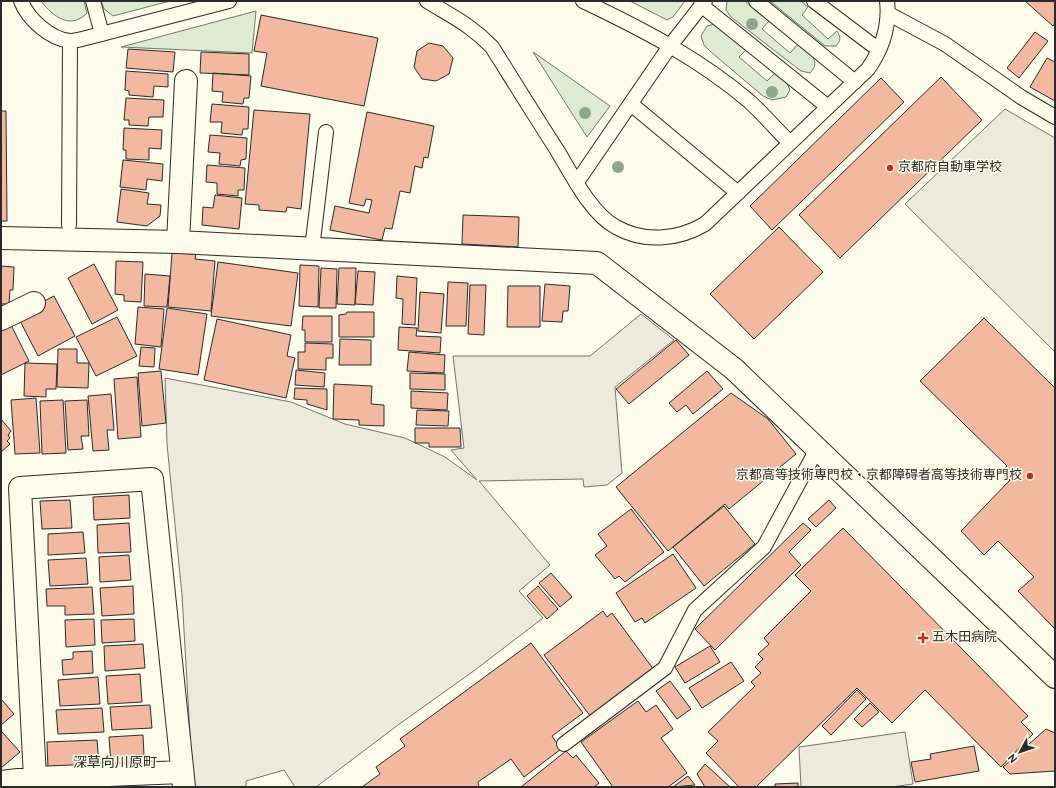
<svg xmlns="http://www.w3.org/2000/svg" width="1056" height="788" font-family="Overpass,'Noto Sans JP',sans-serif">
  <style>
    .green { fill: #deebd1; stroke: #74746e }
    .parking { fill: #eceadb; stroke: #74746e }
    .building { fill: #f2b8a0; stroke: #2b2b2b }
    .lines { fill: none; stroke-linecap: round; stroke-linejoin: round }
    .service-casing { stroke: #2b2b2b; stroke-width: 16 }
    .minor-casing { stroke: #2b2b2b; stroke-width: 24 }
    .service { stroke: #fdfbea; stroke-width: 14 }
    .minor { stroke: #fdfbea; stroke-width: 22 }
    .tree { fill: #8ea78a }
    .poi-dot { fill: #c62828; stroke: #fdfbea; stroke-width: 1.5 }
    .labels { text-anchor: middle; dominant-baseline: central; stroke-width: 3; stroke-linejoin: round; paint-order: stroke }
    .poi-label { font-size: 13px; fill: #2b2b2b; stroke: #fdfbea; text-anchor: start }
    .neighbourhood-label { font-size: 14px; fill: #2b2b2b; stroke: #fdfbea }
  </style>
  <rect width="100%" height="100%" fill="#fdfbea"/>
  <path class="green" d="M41,1h43l3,12c-16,17 -34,4 -46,-12z
    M101,1h69l-57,15 -9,-7z
    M630,1h55l-12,16 -6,3z
    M727,1h18l24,20 -7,8 28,24 8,-9c9,8 25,16 12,29l-9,-2 -70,-54 -5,-7z
    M770,1h31l7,6 -6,8 26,24 9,-8c4,7 4,9 -1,15h-11z
    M256,11l-4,42 -131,-6z
    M715,24l31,26 -7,7 28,24 8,-8 11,8 4,9 -4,7 -14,3 -9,-4 -52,-44 -7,-7 -3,-9 6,-10z
    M533,52l77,54 -23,31z"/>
  <path class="parking" d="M1005,109l50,29v214l-150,-148z
    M641,314l33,26 -59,47 7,86 -15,12 -23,2 -1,-8 -104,2 71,84 -31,26 24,27 -68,52 -77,55 -82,62h-21l-11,-17 -38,11v6h-53l-11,-192 -15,-151 -2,-66 126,24 54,22 60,14 40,19 32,23 -26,-30 13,-2 -11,-92h137z
    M905,732l8,52 -21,3h-91l-2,-40z"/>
  <path class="building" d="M1025,1h30v22l-2,3z
    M261,15l117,23 -14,68 -103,-20 6,-33 -13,-2z
    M1035,32l13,9 -29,37 -12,-10z
    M429,43l14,3 10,12 -4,16 -13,7 -14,-2 -8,-12 3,-16z
    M128,49l47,3 -2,20 -47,-4z
    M201,52l48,2v21l-49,-2z
    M1047,58l8,4v39l-25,-14z
    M126,71l42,3v13l-14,-1 -1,11 -24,-2v-4l-4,-1z
    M213,73l38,3 -2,22h-5l-1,6 -21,-2 1,-10 -11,-1z
    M941,77l41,43 -142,138 -41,-43z
    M881,78l23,24 -132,128 -22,-24z
    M126,98l38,2 -1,17h-14l-1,9 -19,-1v-5h-5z
    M212,104l37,3 -1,22h-5l-1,6 -21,-2 1,-11h-12z
    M254,110l56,4 -9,95 -14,-2 -1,5 -27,-2v-5l-14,-1z
    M1,111h5l1,110h-6z
    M367,112l67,14 -6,32 -4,-1 -2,11 -7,-2 -5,27 -10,-2 -8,38 -7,-1 -3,12 -52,-10 5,-24 34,7 3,-13 -6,-1 -2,7 -15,-3z
    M124,128l38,2 -1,19 -12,-1v12l-23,-1v-9h-3z
    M210,135l37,3 -1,21 -5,1 -1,6 -21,-2 1,-11 -12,-1z
    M123,160l40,4 -1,17 -15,-2 -1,11 -26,-3z
    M207,165l38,3 -1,22h-6v6l-21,-2v-11l-11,-1z
    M121,189l28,4 -2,11 14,1 -1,11 -13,10 -30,-4z
    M215,195l27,3 -3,31 -37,-4 1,-18 10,1z
    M463,215l56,2 -1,30 -56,-3z
    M779,227l44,45 -69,67 -44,-45z
    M172,253l24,1 -1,5 20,2 -4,50 -43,-4z
    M116,261l27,1 -2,40 -17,-1v-6l-9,-1z
    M218,262l80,11 -7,53 -80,-10z
    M94,264l24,46 -26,14 -24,-46z
    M300,265l19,1 -1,41 -19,-1z
    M1,266l13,1 -1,23h-3l-1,14h-8z
    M321,268l16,1 -1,39h-17z
    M339,268h17l-1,37 -18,-1z
    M358,271l17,1 -2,33 -18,-1z
    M145,274l25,2 -3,31 -23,-1z
    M397,276l20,2 -2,47 -13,-1 1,-25 -7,-1z
    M448,282l20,1 -2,43h-20z
    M545,284l25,2 -2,25h-5l-1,11 -20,-1z
    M470,285h16l-2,50 -16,-1z
    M508,286h32v41h-33z
    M420,292l24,2 -3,39 -23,-2z
    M54,296l21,40 -37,20 -21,-41z
    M138,307l26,2 -3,38 -26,-3z
    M167,308l40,6 -9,61 -39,-6z
    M347,312h27v25h-35v-22l7,-1z
    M303,316h29v26h-27v-12h-3z
    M117,317l20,39 -41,20 -20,-39z
    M984,318l71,70v241l-37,-38 16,-14 -36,-36 -14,14 -23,-24 49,-51 -9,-8 6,-6 -87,-85z
    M217,319l74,16 -4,21 8,2 -9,40 -82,-18z
    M10,323l19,38 -28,14v-47z
    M399,327l18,1 -1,8 25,1 -1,16 -42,-3z
    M340,339l31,1v25h-32z
    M676,340l13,15 -60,49 -13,-15z
    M305,343l28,1v14h-7v12l-28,-1v-17h7z
    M141,347l14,1 -1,19 -15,-1z
    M58,349h19v14h12l-1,25 -31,-1z
    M409,352l36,3 -1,18 -37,-2z
    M25,363l32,1 -1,25h-10v8l-22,-1z
    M296,370l29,3 -1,14 -29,-2z
    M161,371l5,52 -24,3 -4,-53z
    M707,371l16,18 -30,25 -7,-9 -9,7 -8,-9z
    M410,373l35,1v16l-35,-1z
    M137,377l4,60 -23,2 -4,-60z
    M334,384l38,2 -1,18 13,1v21l-25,-1v-5l-26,-1z
    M295,388l32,1v21l-20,-6v-4l-13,-1z
    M411,391l37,2 -1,17 -36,-2z
    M731,393l37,26 28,35 -67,55 -4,-5 -57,47 -52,-64z
    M111,394l3,36h-7l2,20 -16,1 -5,-55z
    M36,398l4,55 -25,1 -4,-54z
    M63,400l3,53 -24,1 -2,-53z
    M87,400l2,36h-8l2,13 -15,1 -3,-49z
    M417,410l32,1 -1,15 -32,-1z
    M1,419l10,12 -3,4 2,3 -3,3 3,3 -9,8z
    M415,428h45l1,19h-32v-4h-14z
    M129,495l1,23 -36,2 -1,-23z
    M70,500l2,28 -30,1 -2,-28z
    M829,500l7,8 -20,19 -8,-8z
    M724,506l31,38 -51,42 -31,-39z
    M631,509l33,43 -39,30 -6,-6 -4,3 -20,-24 12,-9 -9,-12z
    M129,523l2,29 -33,1 -1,-28z
    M803,523l8,7 -22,22 12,13 -86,85 -20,-21z
    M843,528l185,188 -7,6 12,12 -32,33 -76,-77 -33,33 -35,-35 -101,99h-17l-33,-34 12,-12 -10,-9 47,-46 -4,-4 10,-9 -6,-6 8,-8 -5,-5 11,-10 -5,-6 47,-47 -16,-16z
    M83,532l2,21 -37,2v-21z
    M673,554l23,34 -51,35 -3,-5 -7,4 -19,-29z
    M129,555l2,25 -31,2 -1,-25z
    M86,558l2,26 -38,2 -2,-26z
    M551,573l21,24 -12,10 -21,-24z
    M133,586l1,28 -32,2 -2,-28z
    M538,586l20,23 -11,10 -20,-23z
    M92,587l2,27 -29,1v-9h-18l-1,-17z
    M603,611l4,6 5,-4 42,57 -63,47 -47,-62z
    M94,619l1,26 -29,2 -1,-27z
    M134,619l1,22 -33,2 -1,-23z
    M531,643l52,70 -31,23 9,13 -37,28 -13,-18 -33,23 1,5h-117l18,-13 -4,-7 29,-21 -5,-7z
    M143,644l2,24 -40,3 -1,-25z
    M710,646l10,16 -35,21 -10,-16z
    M92,651l1,22 -30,2 -1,-15 11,-1v-7z
    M731,662l13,19 -42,27 -13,-20z
    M140,674l2,28 -34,2 -2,-28z
    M98,677l2,27 -40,2 -2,-26z
    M670,681l21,28 -14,10 -21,-28z
    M857,690l9,9 -35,36 -9,-9z
    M1,699l13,15 -13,11z
    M638,701l8,11 10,-7 17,24 -12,9 26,35 -19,14h-55l-32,-45z
    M870,703l9,9 -17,15 -8,-8z
    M150,705l2,23 -40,2 -2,-23z
    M102,708l2,24 -46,2 -2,-24z
    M1046,729l9,4v38l-45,3 -7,-7z
    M2,732l18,20 -19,16v-35z
    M143,735l1,20h-9v8l-24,2 -2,-28z
    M97,740l2,25 -51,3 -1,-26z
    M974,746l5,25 -64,11 -4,-20 20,-3 -1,-5z
    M566,751l7,7 3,-3 23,28 -5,4h-73z
    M705,764l25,23h-25l-8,-13z
    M688,776l7,9 -22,2z
    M798,783v4h-23v-3z"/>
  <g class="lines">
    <defs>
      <path id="service" d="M21,1c7,18 29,38 49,40 4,0 8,-1 12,-2l147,-38
        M93,1l9,33
        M427,1c26,16 44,24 65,46 22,35 43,69 65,103 14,23 34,64 59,77 28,16 62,13 89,-3l163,-155c14,-20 22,-42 19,-68
        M583,1c59,28 117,58 167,101 14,13 27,28 40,41
        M756,1l99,81
        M814,1l65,49
        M701,5l127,102
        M889,14l56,30 76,53 34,20
        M631,104l107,89
        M577,182l93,-136 35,-45
        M69,225l1,-184
        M312,249l14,-117
        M564,744l101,-76 30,-58 69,-63 53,-98"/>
      <path id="minor" d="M1,238l177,4 419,21 137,106 321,308
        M178,242l8,-161
        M1,319l33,-16
        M35,778l-15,-290 132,-9 32,308
        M1,782l34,-4 147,-6"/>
    </defs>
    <use href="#service" class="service-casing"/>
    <use href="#minor" class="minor-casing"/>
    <use href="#service" class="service"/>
    <use href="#minor" class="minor"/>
  </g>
  <g class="tree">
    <circle cx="752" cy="24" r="6"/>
    <circle cx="772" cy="92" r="6"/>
    <circle cx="585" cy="113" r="6"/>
    <circle cx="618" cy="167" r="6"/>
  </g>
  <g class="poi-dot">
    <circle cx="890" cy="168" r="4"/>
    <circle cx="1030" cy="476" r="4"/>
    <path d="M921 632h4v4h4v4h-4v4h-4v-4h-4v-4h4z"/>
  </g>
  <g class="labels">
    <g class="poi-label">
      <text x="898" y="168">京都府自動車学校</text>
      <text x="1022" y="476" text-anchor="end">京都高等技術専門校・京都障碍者高等技術専門校</text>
      <text x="932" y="638">五木田病院</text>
    </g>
    <g class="neighbourhood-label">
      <text x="115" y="763">深草向川原町</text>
    </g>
  </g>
  <rect width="1056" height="788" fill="none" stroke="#2b2b2b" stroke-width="4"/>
  <g transform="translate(1020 752) rotate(230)" stroke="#fdfbea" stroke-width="3" paint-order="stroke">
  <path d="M0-3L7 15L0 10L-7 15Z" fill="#2b2b2b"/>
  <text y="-6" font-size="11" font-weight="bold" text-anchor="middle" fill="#2b2b2b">N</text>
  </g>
</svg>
